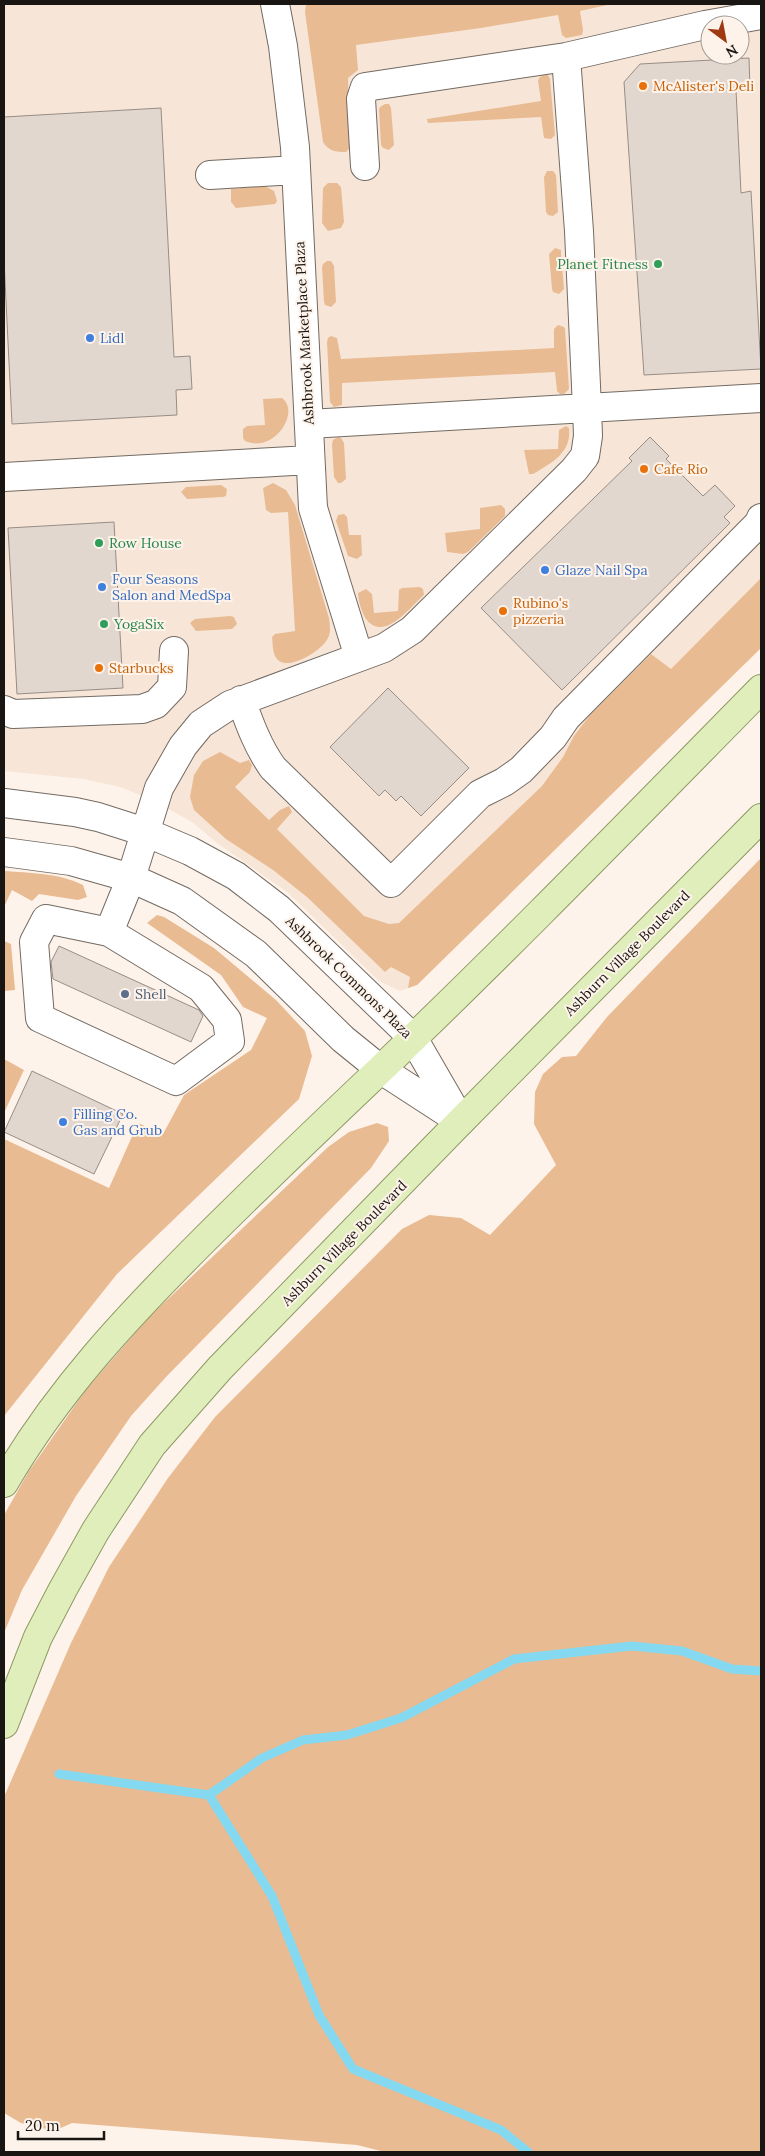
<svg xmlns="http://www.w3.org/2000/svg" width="765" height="2156" font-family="Lora,serif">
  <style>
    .built { fill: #f7e6d8; fill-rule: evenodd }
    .green { fill: #e9bb92 }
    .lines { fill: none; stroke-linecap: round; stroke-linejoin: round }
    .stream { stroke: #84d9f1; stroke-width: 9 }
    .building { fill: #e1d7ce; stroke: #978d85 }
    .minor-casing { stroke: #736a62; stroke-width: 30 }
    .major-casing { stroke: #8d9a64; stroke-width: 30 }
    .minor { stroke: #fff; stroke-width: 28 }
    .major { stroke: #e0eebc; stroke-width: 28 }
    .food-dot { fill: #e8710a; stroke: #fef3ea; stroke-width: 2 }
    .leisure-dot { fill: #2e9e5b; stroke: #fef3ea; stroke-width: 2 }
    .shop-dot { fill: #3f7fe0; stroke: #fef3ea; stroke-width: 2 }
    .service-dot { fill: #5c6f8a; stroke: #fef3ea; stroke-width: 2 }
    .labels { text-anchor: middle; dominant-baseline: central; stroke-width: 4; stroke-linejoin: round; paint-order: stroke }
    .food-label { font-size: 14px; fill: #c56008; stroke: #fef3ea; text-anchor: start }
    .leisure-label { font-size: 14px; fill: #27864d; stroke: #fef3ea; text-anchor: start }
    .street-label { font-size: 14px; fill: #191512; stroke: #fef3ea }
    .shop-label { font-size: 14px; fill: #366cbe; stroke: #fef3ea; text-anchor: start }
    .service-label { font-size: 14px; fill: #4e5e75; stroke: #fef3ea; text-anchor: start }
  </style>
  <rect width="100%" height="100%" fill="#fef3ea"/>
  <path class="built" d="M4,4h757v644l-344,337 -17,6 -21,-10 -92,-89 -70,-49 -25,-21 -40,-22 -32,-13 -37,-8 -79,-8zM710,25h30v30h-30z"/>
  <path class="green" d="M306,4h306l-32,7 3,19 -1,5 -16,3 -4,-3 -4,-20 -77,13 -125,17 2,25 -10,8 2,70 -4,4c-10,0 -18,-1 -23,-10l-18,-130z
    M544,74l4,1 2,4 5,56 -4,4 -7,-1 -3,-21 -113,6 -1,-4 114,-18 -3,-20 1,-3z
    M385,104h4l2,4 3,37 -5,5 -6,-2 -2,-3 -2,-35 1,-3z
    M547,171h6l3,4 2,37 -5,4 -5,-1 -2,-3 -2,-35z
    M328,183h9l4,4 3,35 -3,6 -13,3 -6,-8 1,-35z
    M265,186l9,5 3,10 -2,3 -39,4 -5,-6v-13z
    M555,248l6,2v3l3,36 -5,5 -6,-2 -1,-3 -3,-35z
    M327,261h4l3,5 2,36 -5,5 -6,-2 -1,-3 -2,-35 1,-3z
    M558,325l6,2 1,2 4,60 -5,5h-4l-3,-3 -2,-19 -213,11v22l-8,2 -4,-5 -3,-60 1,-4 3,-2 6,2 4,21 213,-11v-19z
    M282,398c19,14 -8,56 -37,43l-2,-3v-9l4,-3 18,-1 -2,-26z
    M566,426l3,2c3,25 -18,35 -36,46h-4l-5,-24 34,-1 1,-19z
    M338,437l3,1 3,5 2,36 -5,4h-3l-4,-6 -2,-33 1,-4z
    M273,483l13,7 9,15 34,113c1,7 2,14 -1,20 -5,12 -39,33 -50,22 -6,-5 -5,-16 -6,-23l3,-3 20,-3 -7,-119 -17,1 -5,-3 -3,-22z
    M221,485l6,4 -1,7 -3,1 -36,2 -6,-7 5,-5z
    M501,505l4,4v7l-37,36 -5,2 -16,-2 -2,-19 35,-4v-21z
    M344,514l3,3 2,18h12l1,20 -5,4 -9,-3 -12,-35 2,-6z
    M761,578v70l-344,337 -9,3 2,-11 -19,-10 -6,5 -78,-75 -34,-27 -47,-31 -32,-29 -4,-13 4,-22 9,-14 17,-9 20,11 9,-3 3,5 -2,7 -15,15 34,33 11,-10 9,-4 3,6 -15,17 87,87 25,8 10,-1 143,-137 21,-29 11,-21 16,-21 61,-61 20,15z
    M420,587l3,2 1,6c-14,12 -40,48 -58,24 -4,-6 -8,-19 -8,-26l8,-4 6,5 2,19 24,-2 1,-21 3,-2z
    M230,616l4,1 3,7 -5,5 -36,2 -6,-8 5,-4z
    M761,858v1294h-376l-28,-7 -285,-22 -18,8 -33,-8 -17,-10v-316l67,-154 38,-76 59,-89 47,-61 187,-188 27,-14 32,3 29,17 66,-70 -22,-41 1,-32 8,-18 19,-17 14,-1 31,-39z
    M4,871c26,2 55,2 79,14l4,12 -9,3 -39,-6 -7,7 -20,-11 -8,17z
    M157,915l7,2 50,31 62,52 29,31 7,25 -13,43 -182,175 -113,142v-277l105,49 29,-65 25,11 21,-39 67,-45 16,-32 -24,-11 -22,-32 -74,-52z
    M4,941l7,3 4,46 -11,1z
    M4,1059l20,11 -20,43z
    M377,1123l11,4 1,14 -18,27 -205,209 -35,39 -55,80 -54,94 -18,43v-118l25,-44 56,-80 63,-73 180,-171 21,-15z"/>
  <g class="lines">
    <path class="stream" d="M59,1774l150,21 53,-37 41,-18 44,-5 54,-17 113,-59 118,-13 50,5 50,18 29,2
      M209,1795l63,101 47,119 34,54 148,61 27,22"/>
  </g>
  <path class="building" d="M749,58l1,31 -14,1 5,103 10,-2 10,178 -117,6 -20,-293 16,-18z
    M161,108l13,249 16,-1 2,33 -16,1 1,25 -165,9 -8,-164v-143z
    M650,437l19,19 -3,3 37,37 12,-11 20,21 -11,11 6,6 -168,167 -81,-82 151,-147 -3,-3z
    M114,522l9,166 -106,6 -9,-166z
    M388,688l81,80 -48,48 -20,-20 -5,5 -11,-11 -6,6 -49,-49z
    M59,946l140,64 4,6 -12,26 -138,-63 -2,-17z
    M32,1071l91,43 -29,60 -90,-42z"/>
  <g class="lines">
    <defs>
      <path id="minor" d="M275,4l8,42 12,101 18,361 46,149
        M365,166l-4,-67 4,-12 201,-30 139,-32 56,-10
        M210,175l86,-5
        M309,424l278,-16 -8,-177 -13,-174
        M4,477l306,-17
        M241,700c9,25 17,47 32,68l118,115 89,-89 24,-12 17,-12 32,-33 13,-19 193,-195 2,-5
        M4,710l9,4 129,-5 14,-5 16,-17 2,-36
        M4,803l71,9 23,5 47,15 45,19 46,25 43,33 134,129 48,83
        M4,852l67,9 60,17 51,23 74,53 87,85 37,30 77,50
        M109,932l-63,-13 -12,23 6,76 136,63 54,-40 -3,-21 -26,-32 -92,-56 22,-54 28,-90 24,-42 18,-22 29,-19 154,-57 28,-18 162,-160 11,-14 3,-20 -1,-28 174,-10"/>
      <path id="major" d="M4,1483c54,-93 124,-167 199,-242 59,-59 119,-116 179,-173 129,-123 254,-252 379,-379
        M4,1724l34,-87 25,-48 33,-59 56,-85 68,-77 241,-247 300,-303"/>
    </defs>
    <use href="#minor" class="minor-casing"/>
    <use href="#major" class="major-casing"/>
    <use href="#minor" class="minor"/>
    <use href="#major" class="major"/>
  </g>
  <g class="food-dot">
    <circle cx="643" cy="86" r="5"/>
    <circle cx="644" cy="469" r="5"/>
    <circle cx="503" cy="611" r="5"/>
    <circle cx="99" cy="668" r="5"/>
  </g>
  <g class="leisure-dot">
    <circle cx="658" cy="264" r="5"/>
    <circle cx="99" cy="543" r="5"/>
    <circle cx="104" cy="624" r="5"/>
  </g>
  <g class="shop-dot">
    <circle cx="90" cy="338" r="5"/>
    <circle cx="545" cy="570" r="5"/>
    <circle cx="102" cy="587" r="5"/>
    <circle cx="63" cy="1122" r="5"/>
  </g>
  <circle class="service-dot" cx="125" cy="994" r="5"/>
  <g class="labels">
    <g class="food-label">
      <text x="653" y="86">McAlister's Deli</text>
      <text x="654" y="469">Cafe Rio</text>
      <text x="513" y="603">Rubino's<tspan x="513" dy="16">pizzeria</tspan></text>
      <text x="109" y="668">Starbucks</text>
    </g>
    <g class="leisure-label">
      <text x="648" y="264" text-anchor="end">Planet Fitness</text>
      <text x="109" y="543">Row House</text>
      <text x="114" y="624">YogaSix</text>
    </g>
    <g class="street-label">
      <text transform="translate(304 333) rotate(-93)">Ashbrook Marketplace Plaza</text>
      <text transform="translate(627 953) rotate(-45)">Ashburn Village Boulevard</text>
      <text transform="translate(349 977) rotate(44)">Ashbrook Commons Plaza</text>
      <text transform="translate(344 1243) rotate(-45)">Ashburn Village Boulevard</text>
    </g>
    <g class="shop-label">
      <text x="100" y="338">Lidl</text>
      <text x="555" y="570">Glaze Nail Spa</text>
      <text x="112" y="579">Four Seasons<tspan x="112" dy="16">Salon and MedSpa</tspan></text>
      <text x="73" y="1114">Filling Co.<tspan x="73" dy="16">Gas and Grub</tspan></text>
    </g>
    <g class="service-label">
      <text x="135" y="994">Shell</text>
    </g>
  </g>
  <rect width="765" height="2156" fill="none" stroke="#191512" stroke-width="10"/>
  <g transform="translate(725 40) rotate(148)"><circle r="24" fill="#fef3ea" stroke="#a29a94"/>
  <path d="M0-4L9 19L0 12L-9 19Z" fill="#9f3911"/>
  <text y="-8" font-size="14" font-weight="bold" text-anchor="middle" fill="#191512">N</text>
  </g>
  <path d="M18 2131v8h86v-8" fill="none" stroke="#191512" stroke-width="2.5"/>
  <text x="25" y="2131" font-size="15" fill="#191512" stroke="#fef3ea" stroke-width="4" paint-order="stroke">20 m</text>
</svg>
